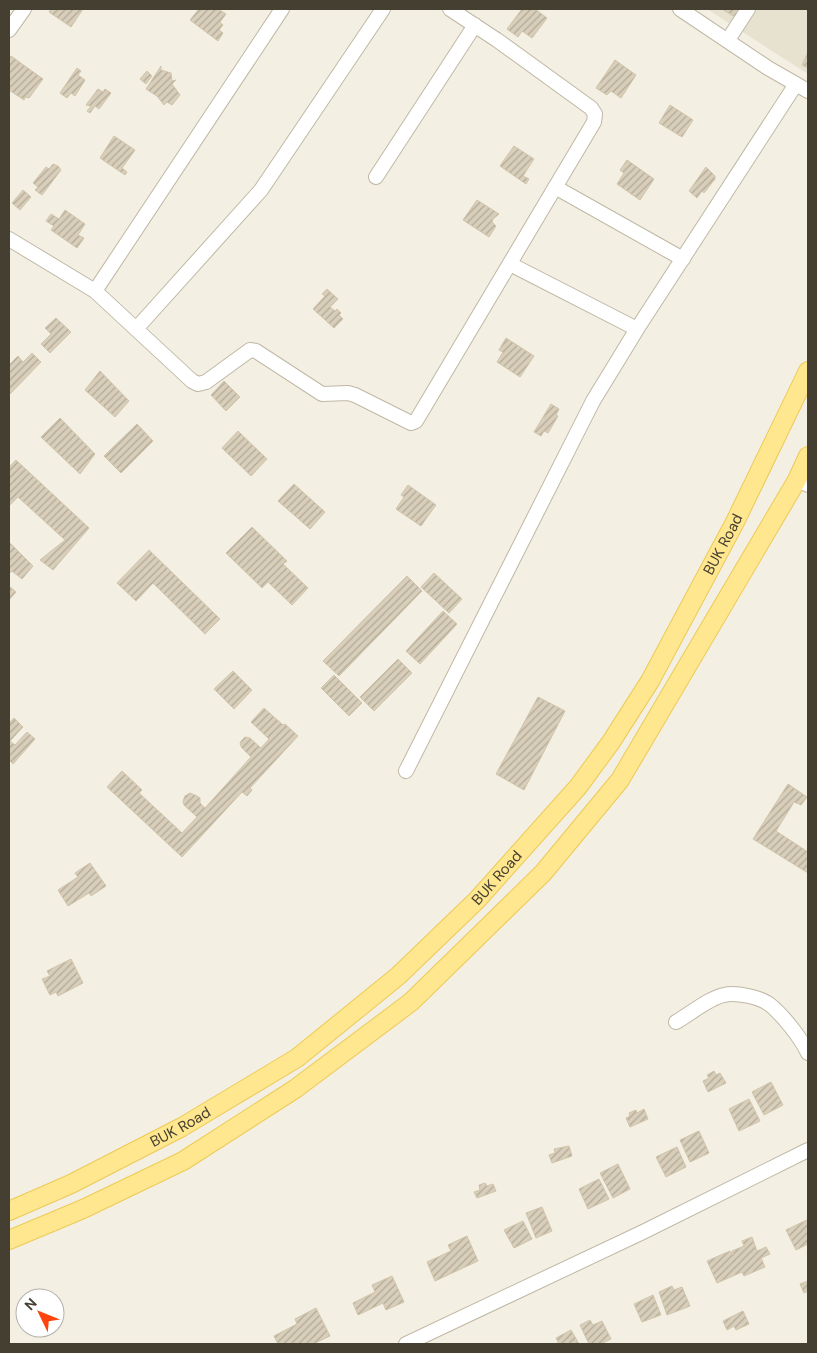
<svg xmlns="http://www.w3.org/2000/svg" width="817" height="1353" font-family="'DM Sans',sans-serif">
  <style>
    .residential { fill: #e7e2d0 }
    .building { fill: url(#building-hatch); stroke: #d1c4aa }
    .lines { fill: none; stroke-linecap: round; stroke-linejoin: round }
    .minor-casing { stroke: #bfb8a4; stroke-width: 16 }
    .major-casing { stroke: #edca56; stroke-width: 20 }
    .minor { stroke: #fff; stroke-width: 14 }
    .major { stroke: #ffe78f; stroke-width: 18 }
    .labels { text-anchor: middle; dominant-baseline: central; stroke-width: 4.5; stroke-linejoin: round; paint-order: stroke }
    .street-label { font-size: 15px; fill: #453f32; stroke: #fff }
  </style>
  <defs>
    <pattern id="building-hatch" width="6" height="6" patternUnits="userSpaceOnUse" patternTransform="scale(1.25)"><rect width="6" height="6" fill="#d8ceba"/><path d="M-1 1l2-2M0 6l6-6M5 7l2-2" fill="none" stroke="#b1a998"/></pattern>
  </defs>
  <rect width="100%" height="100%" fill="#f3efe2"/>
  <path class="residential" d="M707,9h101v65z"/>
  <path class="building" d="M51,9h32l-12,18 -22,-15z
    M199,9h19l8,5 -6,8 3,3 -4,5 4,3 -5,8 -28,-21z
    M522,9h13l12,9 -15,20 -10,-7 -4,6 -11,-8z
    M722,9h18l-5,8z
    M808,52v16l-6,-3z
    M11,56l32,23 -14,19 -4,-1 -1,3 -15,-10 2,-2 -2,-2v-27z
    M615,60l21,15 -15,23 -10,-7 -4,4 -11,-7z
    M161,66v4l10,3 1,8 4,-1 -4,4 8,11 -8,10 -5,-3 -3,3 -7,-9 -11,-7z
    M77,68l4,3 -3,4 7,5 -10,16 -4,-3 -4,5 -7,-5z
    M147,71l5,5 -6,8 -6,-5z
    M98,89l5,3 2,-3 6,4 -12,16 -4,-3 -5,7 -3,-2 4,-5 -5,-1z
    M670,105l23,15 -11,17 -23,-14z
    M114,136l21,14 -13,18 5,4 -2,3 -25,-17z
    M514,146l20,13 -11,17 6,3 -3,5 -26,-18z
    M627,160l27,19 -14,21 -23,-16 7,-11 -4,-3z
    M53,164l5,2 3,4 -19,25 -7,-5 3,-3 -5,-4 13,-16 3,2z
    M706,167l9,9v3l-11,14 -2,-2 -5,7 -8,-7z
    M23,190l8,7 -11,13 -8,-7z
    M477,200l22,14 -6,5 -1,3 4,4 -7,11 -26,-17z
    M65,210l20,14 -7,11 6,3 -7,10 -26,-18 3,-4 -8,-5 5,-7 8,5z
    M327,289l11,10 -8,8 5,4 2,-2 4,4 -2,2 4,4 -9,9 -21,-19 12,-13 -3,-2z
    M56,318l15,14 -21,21 -9,-9 10,-10 -6,-6z
    M506,338l28,18 -14,21 -23,-15 6,-10 -4,-2z
    M32,353l9,9 -32,33v-30l9,-9 5,6z
    M100,371l29,30 -14,16 -30,-27z
    M224,381l16,16 -14,14 -15,-16z
    M551,404l8,5 -3,6 2,1 -10,17 -4,-2 -3,5 -7,-4z
    M60,418l35,36 -15,20 -39,-37z
    M137,424l16,17 -32,32 -17,-17z
    M238,431l29,28 -16,17 -29,-28z
    M16,460l73,68 -36,42 -13,-10 25,-20 -47,-43 -9,9v-39z
    M294,484l31,28 -15,17 -32,-28z
    M408,485l28,20 -15,21 -25,-17 8,-12 -3,-2z
    M252,527l35,34 -4,3 25,24 -16,17 -24,-23 -6,6 -36,-35z
    M9,542l24,24 -11,13 -10,-8 -3,3z
    M149,550l71,69 -15,15 -52,-51 -17,18 -19,-18z
    M434,573l28,26 -13,14 -28,-26z
    M407,576l15,15 -83,85 -16,-15z
    M9,586l7,6 -7,8z
    M443,611l14,13 -37,40 -14,-13z
    M398,659l14,14 -38,38 -14,-14z
    M233,671l19,19 -18,19 -20,-20z
    M334,675l28,28 -13,13 -28,-28z
    M538,697l27,14 -41,79 -28,-16z
    M264,708l19,17 2,-1 13,12 -48,52 2,2 -5,6 -5,-4 -60,65 -75,-70 15,-16 20,19 -3,3 43,40 15,-16 -13,-12 -1,-4 2,-5 5,-3 7,3 3,2v5l5,5 46,-51 -9,-9 -2,-4 1,-3 4,-4 5,1 11,10 8,-9 -18,-17z
    M14,718l9,9 -13,14 5,4 12,-13 8,7 -22,25 -4,-4v-37z
    M788,784l19,13 -6,8 -7,-3 -18,29 32,21v21l-55,-34z
    M90,863l16,23 -15,10 -2,-3 -21,13 -10,-16 20,-13 -3,-4z
    M71,959l12,24 -25,13 -2,-4 -6,3 -8,-16 8,-3 -3,-5z
    M714,1071l2,4 4,-2 6,10 -18,9 -5,-11 6,-3 -2,-3z
    M771,1082l12,23 -19,10 -12,-23z
    M749,1099l11,22 -21,10 -10,-22z
    M644,1109l4,10 -18,8 -4,-9 4,-2 -1,-3 7,-3 1,3z
    M699,1131l10,22 -19,9 -10,-22z
    M569,1146l3,10 -20,7 -3,-8 6,-2 -1,-4z
    M677,1147l9,20 -20,10 -10,-20z
    M618,1164l12,25 -17,9 -13,-25z
    M599,1179l10,20 -21,10 -9,-20z
    M485,1183l2,3 6,-2 3,7 -19,7 -3,-6 6,-2 -1,-5z
    M542,1207l10,24 -16,7 -10,-25z
    M807,1220l1,3v21l-12,6 -10,-20z
    M523,1221l9,18 -18,9 -10,-18z
    M467,1236l11,25 -43,20 -8,-19 24,-11 -3,-6z
    M752,1237l5,14 9,-4 4,7 -9,4 4,9 -21,9 -2,-4 -25,11 -10,-22 23,-10 4,5 -2,-5 12,-5 -2,-5z
    M392,1276l12,26 -18,8 -3,-7 -25,12 -5,-12 22,-11 -3,-7z
    M808,1281v10l-4,2 -4,-9z
    M672,1286l2,4 8,-3 8,19 -23,9 -8,-23z
    M653,1295l8,20 -19,7 -8,-18z
    M316,1308l14,28 -17,8h-35l-4,-8 23,-12 -2,-5z
    M743,1311l6,13 -13,6 -2,-4 -7,4 -4,-9z
    M590,1320l3,5 9,-4 9,18 -10,5h-12l-9,-19z
    M571,1330l8,14h-20l-3,-6z"/>
  <g class="lines">
    <defs>
      <path id="minor" d="M680,9l88,59 40,23
        M9,30l15,-21
        M728,40l20,-31
        M376,177l99,-152
        M555,187l128,72
        M9,239l86,52 97,90 6,3 8,-2 44,-32 6,1 66,43 26,-1 7,2 56,28 5,-2 178,-299 1,-8 -4,-6 -94,-68 -47,-31
        M510,264l127,65
        M95,291l187,-282
        M136,329l125,-139 122,-181
        M797,480l11,5
        M406,771l187,-370 44,-72 159,-245
        M676,1022c14,-8 33,-24 48,-27 12,-3 35,2 45,9 13,10 32,34 39,49
        M406,1344l237,-112 165,-82"/>
      <g id="major">
        <path id="s1" d="M9,1211l62,-27 111,-57 115,-69 101,-82 79,-76 101,-113 33,-45 39,-61 85,-159 73,-151"/>
        <path d="M9,1240l74,-31 100,-48 112,-72 116,-87 132,-129 77,-93 177,-300 11,-24"/>
      </g>
    </defs>
    <use href="#minor" class="minor-casing"/>
    <use href="#major" class="major-casing"/>
    <use href="#minor" class="minor"/>
    <use href="#major" class="major"/>
  </g>
  <g class="labels">
    <g class="street-label">
      <text stroke="none"><textPath href="#s1" startOffset="1001">BUK Road</textPath></text>
      <text stroke="none"><textPath href="#s1" startOffset="596">BUK Road</textPath></text>
      <text stroke="none"><textPath href="#s1" startOffset="191">BUK Road</textPath></text>
    </g>
  </g>
  <rect width="817" height="1353" fill="none" stroke="#453f32" stroke-width="20"/>
  <g transform="translate(40 1313) rotate(313)"><circle r="24" fill="#ffffff" stroke="#b5b2ad"/>
  <path d="M0-4L9 19L0 12L-9 19Z" fill="#ff430d"/>
  <text y="-8" font-size="14" font-weight="bold" text-anchor="middle" fill="#453f32">N</text>
  </g>
</svg>
